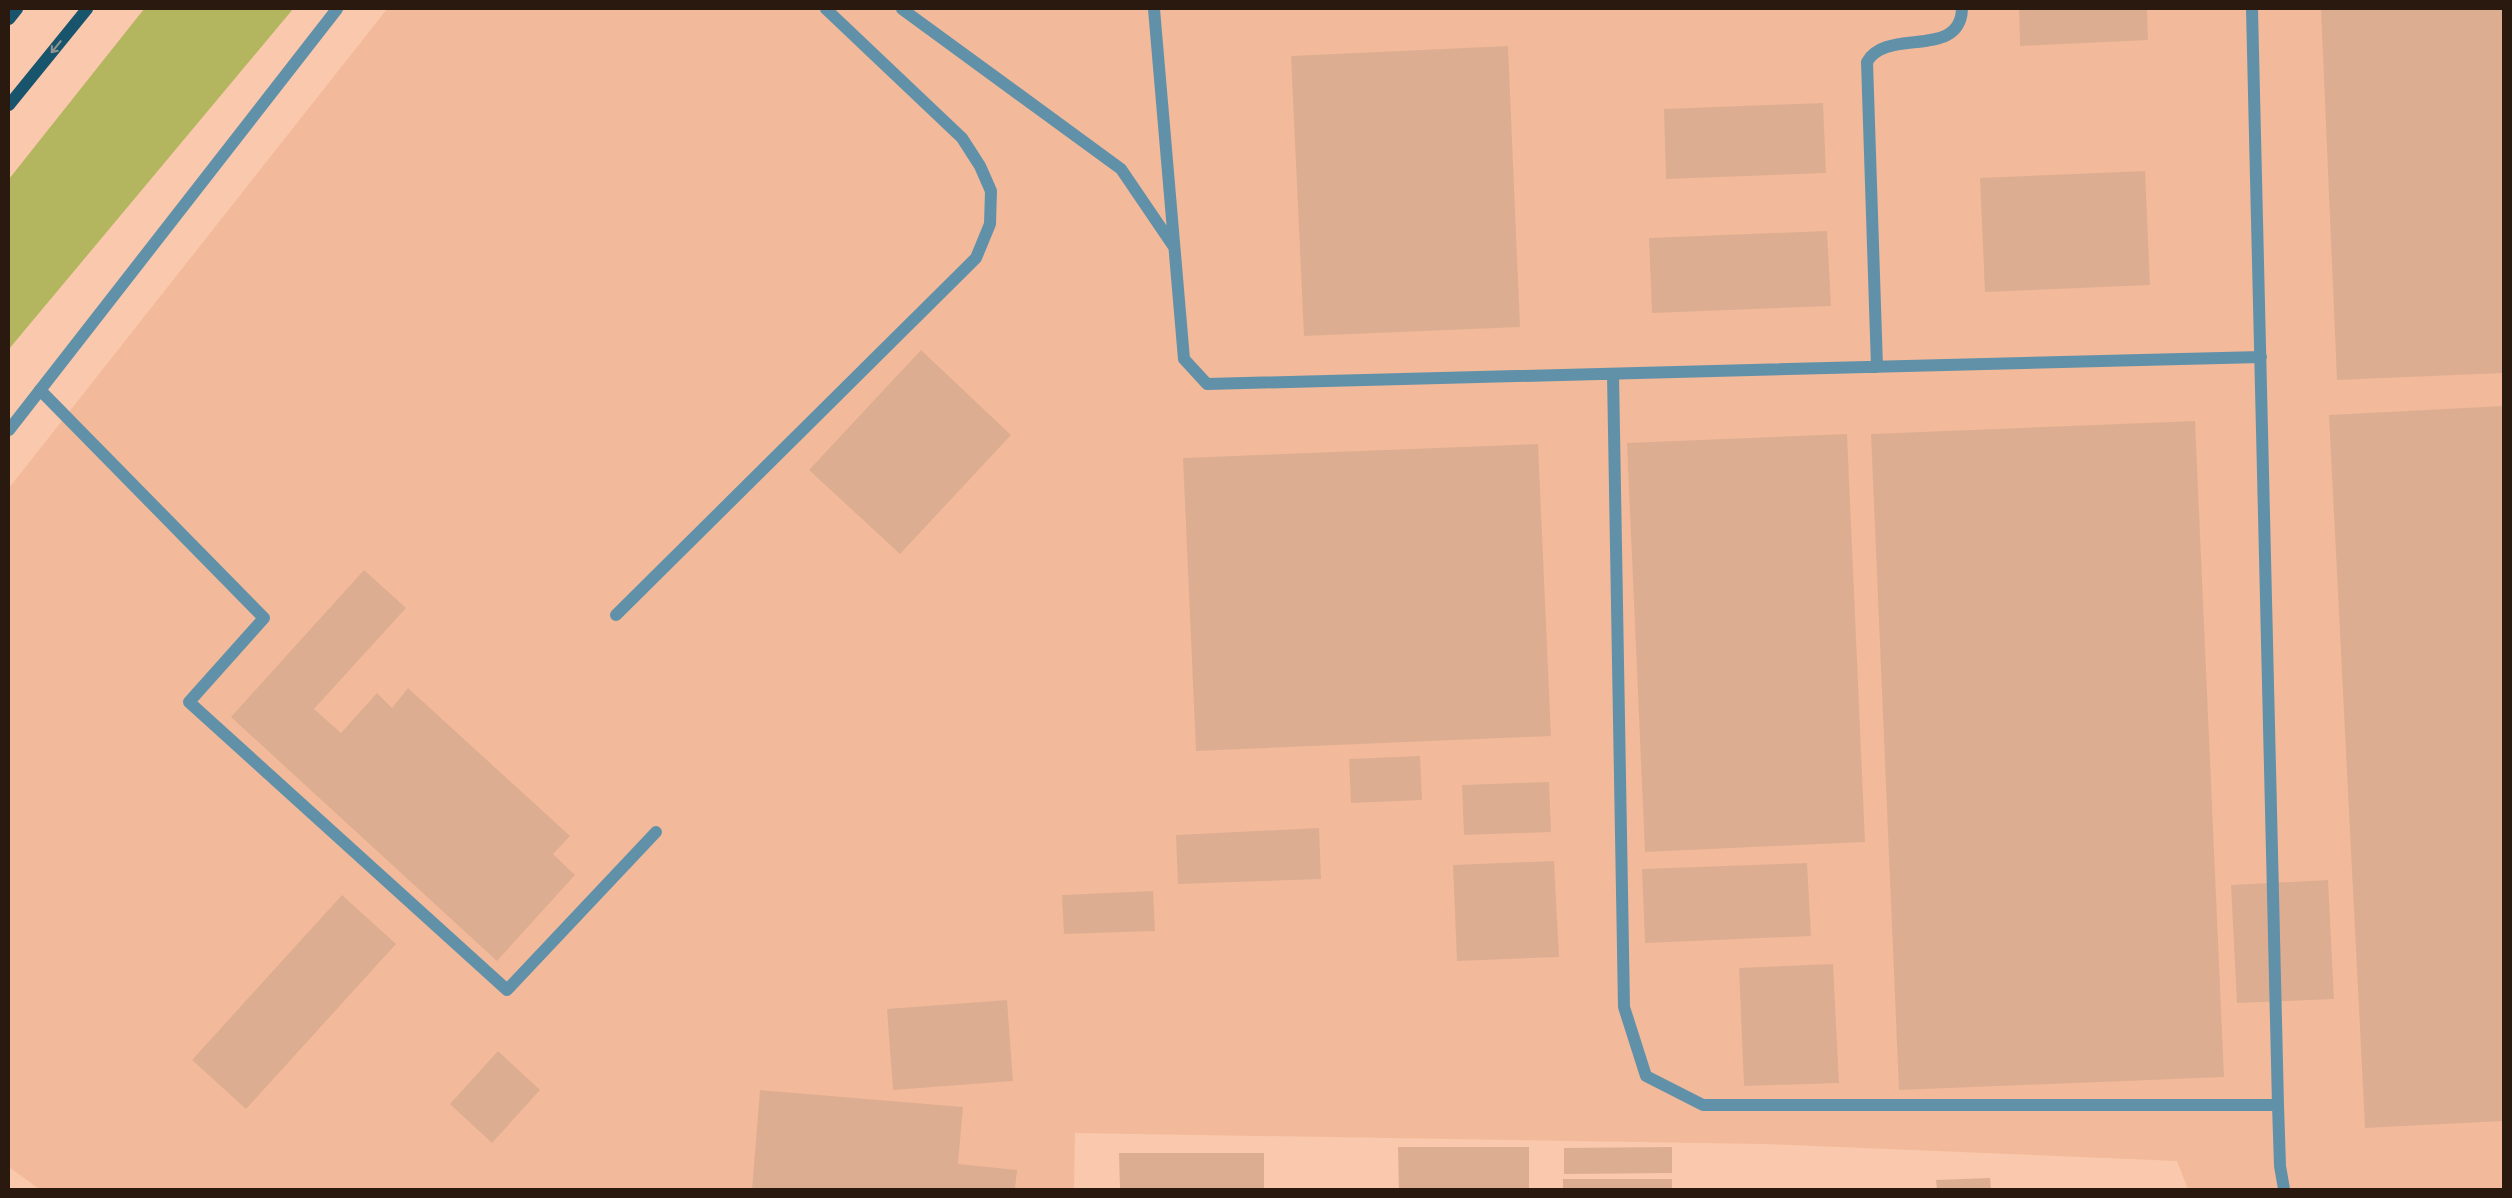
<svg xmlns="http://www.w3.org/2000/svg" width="2512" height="1198" font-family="'Exo 2',sans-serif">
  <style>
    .built { fill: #f2ba9a }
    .green { fill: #b3b65e }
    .building { fill: #ddad92 }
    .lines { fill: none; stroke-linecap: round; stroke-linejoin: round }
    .service { stroke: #6191a9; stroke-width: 12 }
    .tertiary { stroke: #6191a9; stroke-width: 12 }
    .primary { stroke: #19546d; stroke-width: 12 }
    .oneway { stroke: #959490 }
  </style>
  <rect width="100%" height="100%" fill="#fac8ac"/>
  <path class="built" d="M387,9h2116v1180h-315l-11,-28 -413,-17 -689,-11 -1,56h-1035l-30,-22v-679z"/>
  <path class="green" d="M144,9h149l-284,340v-170z"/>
  <path class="building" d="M2019,9h128l1,31 -128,6z
    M2321,9h182v364l-166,7z
    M1508,46l12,281 -216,9 -13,-280z
    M1823,103l3,70 -160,6 -2,-70z
    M2145,171l5,114 -165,7 -5,-114z
    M1827,231l4,75 -179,7 -3,-75z
    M921,350l90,85 -111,119 -91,-84z
    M2503,406v715l-138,7 -36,-713z
    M2195,421l29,656 -325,13 -28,-656z
    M1847,434l18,408 -220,10 -18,-409z
    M1538,444l13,292 -355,15 -13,-293z
    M364,570l42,38 -92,101 27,24 36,-40 15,15 16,-20 162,148 -17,18 22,21 -78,86 -266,-244z
    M1420,756l2,44 -71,3 -2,-44z
    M1549,782l2,50 -87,3 -2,-50z
    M1319,828l2,51 -143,5 -2,-49z
    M1554,861l5,96 -102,4 -4,-96z
    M1807,863l4,73 -166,7 -3,-74z
    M2328,880l6,119 -97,4 -6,-118z
    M1153,891l2,40 -91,3 -2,-39z
    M342,895l54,49 -150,165 -54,-49z
    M1833,964l6,119 -95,3 -5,-118z
    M1007,1000l6,81 -120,9 -6,-81z
    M498,1051l42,39 -48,53 -42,-39z
    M760,1090l203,17 -5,57 59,6 -2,19h-263z
    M1398,1147h131v42h-130z
    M1672,1147v26l-108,1v-26z
    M1119,1153h145v36h-144z
    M1990,1178l1,11h-54l-1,-9z
    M1563,1179h109v10h-109z"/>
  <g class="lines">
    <path class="service" d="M902,9l219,160 53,78
      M1154,9l30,350 23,25 1054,-27
      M2252,9l26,1096 2,61 4,23
      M1877,367l-10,-305c19,-35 93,-2 95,-53
      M1613,374l11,633 22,69 57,29h575
      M40,390l224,228 -75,84 318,288 149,-158
      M616,615l360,-357 14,-34 1,-33 -11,-25 -18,-28 -136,-129"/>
    <path class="tertiary" d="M9,430l328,-421"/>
    <path class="primary" d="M9,19l8,-10
      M9,105l78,-96"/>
  </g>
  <defs><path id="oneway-shaft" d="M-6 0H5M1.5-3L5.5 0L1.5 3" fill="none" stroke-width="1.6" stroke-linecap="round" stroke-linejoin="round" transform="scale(1.25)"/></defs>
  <use class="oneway" href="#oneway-shaft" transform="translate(56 47) rotate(129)"/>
  <rect width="2512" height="1198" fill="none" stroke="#2a190e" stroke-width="20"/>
</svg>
